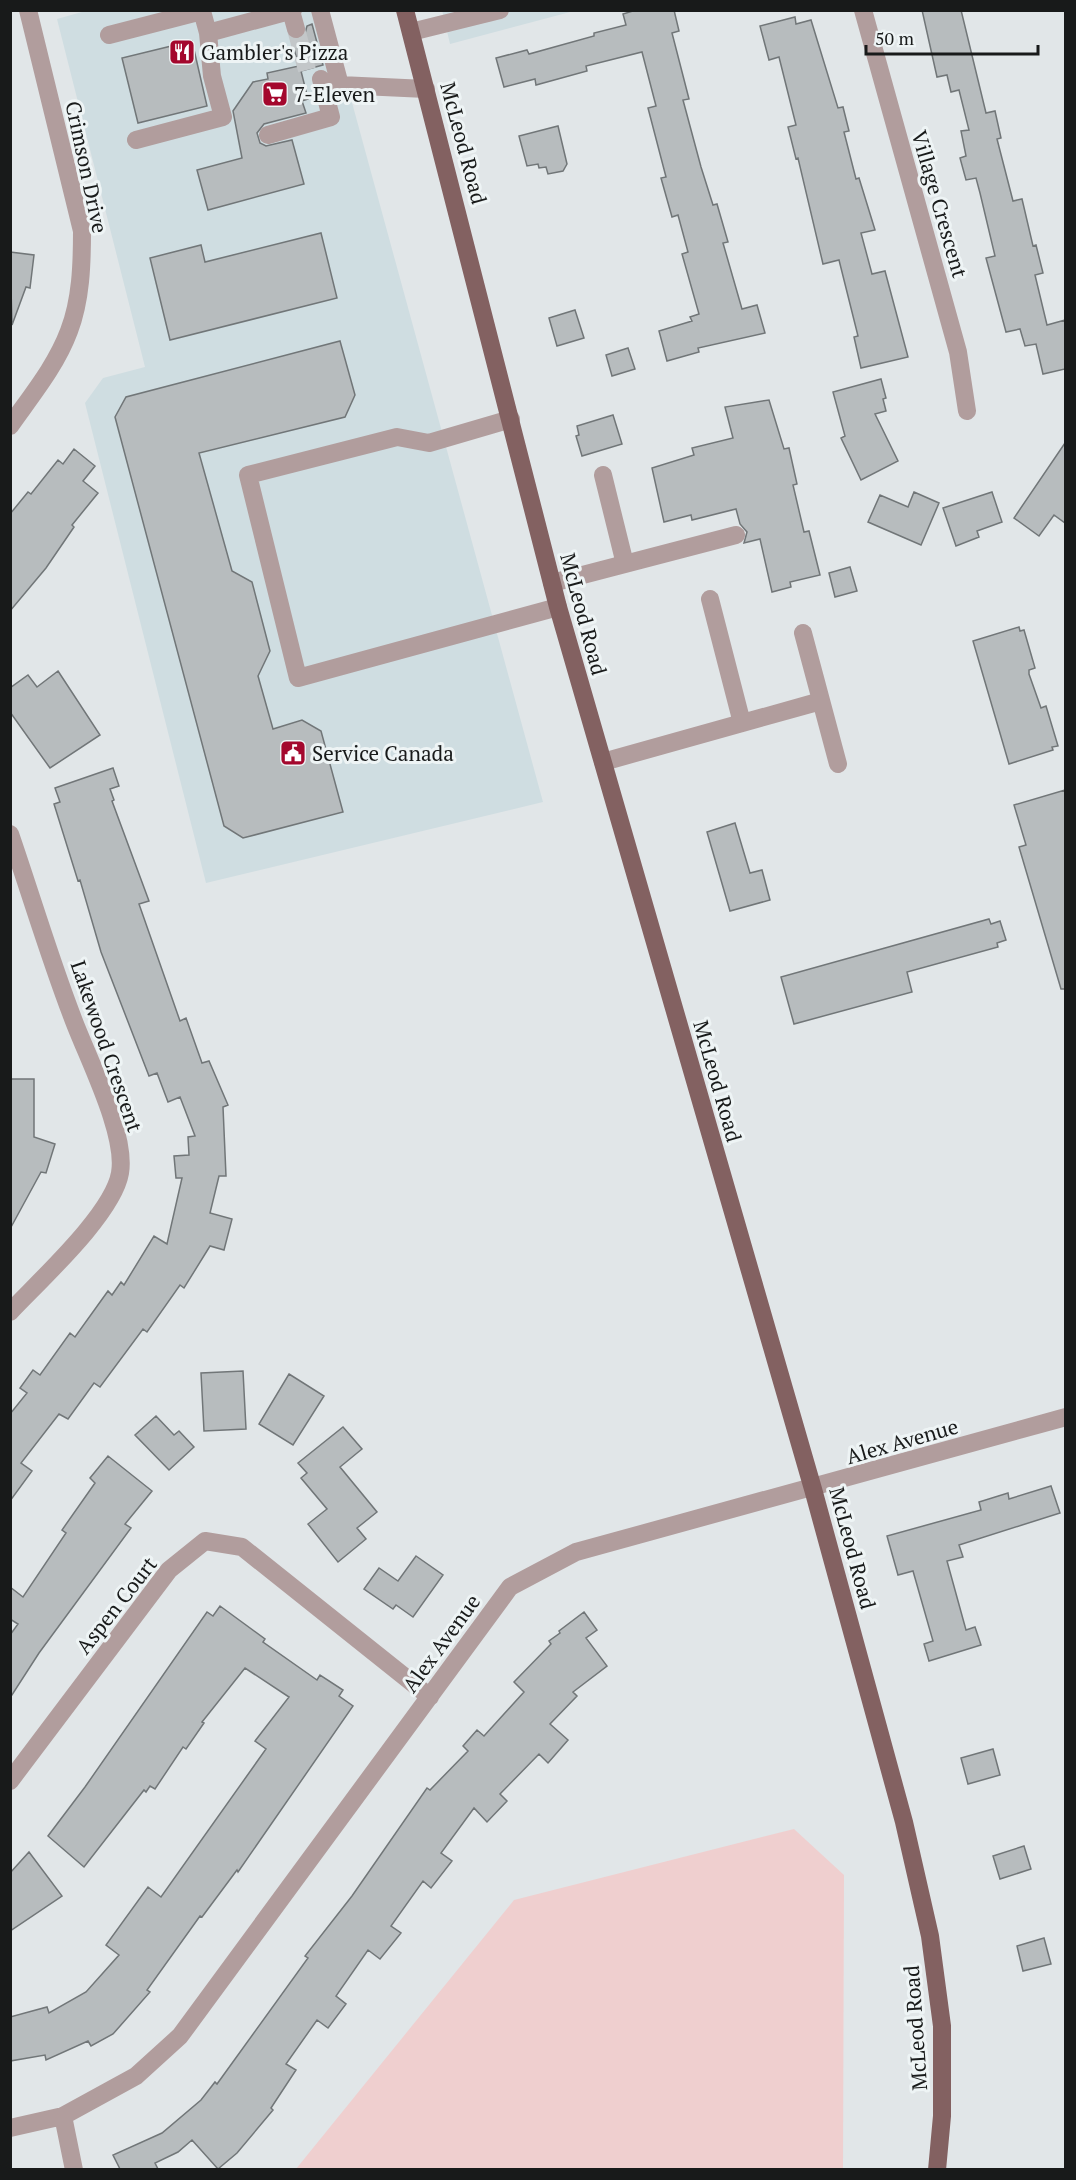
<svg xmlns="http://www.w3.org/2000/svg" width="1076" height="2180" font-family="'PT Serif',serif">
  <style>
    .built { fill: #cfdde1 }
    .green { fill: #efcfcf }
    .building { fill: #b7bcbe; stroke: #717678; stroke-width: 1.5 }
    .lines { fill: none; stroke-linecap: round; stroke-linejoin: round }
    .minor-tunnel { stroke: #c3c7c9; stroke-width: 18; stroke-dasharray: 18 9; stroke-linecap: butt }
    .minor { stroke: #b19d9d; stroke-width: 18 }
    .major { stroke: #836161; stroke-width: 18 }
    .labels { text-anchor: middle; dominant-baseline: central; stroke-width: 6; stroke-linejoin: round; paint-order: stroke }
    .poi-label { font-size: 21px; fill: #181a1a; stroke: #eef4f5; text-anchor: start }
    .street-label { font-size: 21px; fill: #181a1a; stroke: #eef4f5 }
  </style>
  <rect width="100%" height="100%" fill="#e1e6e8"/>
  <path class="built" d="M89,10l238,1 216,791 -337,81 -121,-480 18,-25 42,-11 -88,-348z
    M442,10l132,1 -124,33z"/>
  <path class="green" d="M794,1829l50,46 -1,294h-547l218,-269z"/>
  <path class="building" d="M636,10h38l5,21 -7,2 17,66 -6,1 18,67 12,38 4,-1 11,38 -5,1 19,66 15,-4 8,28 -67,15 1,4 -32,9 -8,-30 33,-10 -2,-4 9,-3 -17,-60 6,-2 -10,-37 -6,2 -11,-39 5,-1 -18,-69 8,-2 -14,-54 -56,14 1,5 -51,14 -1,-6 -31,8 -8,-29 31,-8 2,4 65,-18v-3l32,-8 -3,-11z
    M922,10h39l25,103 9,-2 6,27 -4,1 16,62 9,-2 11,47 3,-1 7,28 -8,2 12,50 18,-5v49l-22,5 -7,-30 -11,2 -5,-17 -14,3 -20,-74 9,-2 -15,-63 -4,-15 -10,2 -6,-22 6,-2 -5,-25 8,-1 -10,-40 -8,2 -4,-17 -10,2z
    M795,17l1,7 15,-4 27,88 5,-1 6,24 -5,1 12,47 3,-1 16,52 -14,3 11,41 13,-3 23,86 -47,11 -7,-31 4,-1 -19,-76 -16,4 -25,-106 -2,1 -8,-32 8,-2 -17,-68 -10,3 -9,-34z
    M312,24l11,41 -22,6 7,28 -6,2 4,12 -42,11 -7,9 3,10 6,3 26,-6 12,44 -96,26 -11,-40 45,-12 -9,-47 20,-29 15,-3 -1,-6 32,-7 -8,-27 13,-2 3,-11z
    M192,41l15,65 -69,17 -16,-65z
    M558,126l9,38 -4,7 -15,3 -2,-7 -7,1 -1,-4 -11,2 -8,-30z
    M321,233l16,65 -167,42 -20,-82 51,-13 4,17z
    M10,252l24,3 -4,33 -4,-1 -14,38z
    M575,310l9,28 -27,8 -8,-28z
    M340,341l15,54 -10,22 -146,36 33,118 20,11 18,69 -12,25 15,53 29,-9 19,11 22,81 -100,26 -19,-12 -109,-409 11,-20z
    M628,348l7,21 -23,7 -6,-21z
    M881,379l5,19 -3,1 3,12 -11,3 23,47 -37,19 -20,-42 4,-2 -12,-44z
    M769,400l15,49 5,-1 8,36 -4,1 11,47 5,-1 11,44 -30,7 1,5 -19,5 -12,-53 -16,4 3,-11 -7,-8 -4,-15 -44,11 -1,-5 -27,7 -12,-54 42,-13 -2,-7 41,-10 -8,-31z
    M613,415l9,29 -40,12 -6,-20 3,-1 -2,-9z
    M1065,443v80l-11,-8 -15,21 -25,-18z
    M74,449l21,17 -12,15 15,12 -26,32 2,2 -28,41 -36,43v-97l18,-22 3,2 27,-34 5,4z
    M914,492l25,11 -18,42 -53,-23 12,-27 28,12z
    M992,492l10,30 -25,9 2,6 -23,9 -13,-38z
    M850,567l7,24 -22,6 -6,-24z
    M1019,627l1,4 4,-1 11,38 -6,2v4l12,34 5,-2 12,40 -6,1 1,3 -44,14 -36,-123z
    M58,671l42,64 -50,33 -40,-56v-24l18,-13 9,12z
    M113,768l6,18 -9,3 4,11 -2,1 37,100 -10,3 41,117 6,-3 16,45 7,-2 19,44 -5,2 3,69h-7l-9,37 22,6 -8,31 -14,-4 -26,42 -4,-3 -33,47 -4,-3 -43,58 -6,-4 -26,36 -9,-5 -38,49 11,8 -22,30v-87l17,-21 -7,-5 13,-18 7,5 30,-42 5,4 33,-46 4,4 9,-13 3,3 30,-49 13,8 15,-66h-6l-2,-22 15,-1 -1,-18 7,-1 -15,-39 -12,5 -11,-29 -8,3 -48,-124 -21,-72 -2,1 -24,-77 6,-2 -5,-14z
    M1065,790v199h-4l-42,-142 7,-2 -12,-40z
    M735,823l15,50 12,-3 8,30 -40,11 -23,-79z
    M989,919l2,5 9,-3 6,19 -9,3 1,4 -91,25 5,20 -118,32 -13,-47z
    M10,1079h24v58l21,7 -9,29 -5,-1 -31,57z
    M243,1371l3,58 -42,2 -3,-58z
    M289,1374l35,22 -31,49 -34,-21z
    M156,1416l18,19 5,-4 15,16 -25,23 -34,-35z
    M343,1427l19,22 -22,18 37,45 -20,16 9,11 -28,23 -30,-38 19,-15 -26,-31 6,-5 -9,-10z
    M108,1456l44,35 -27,33 6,4 -92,125 -29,45v-63l8,-11 -8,-5v-32l13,10 43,-64 -4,-3 33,-47 -5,-5z
    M1051,1486l9,27 -101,32 4,12 -16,4 19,69 9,-3 6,18 -52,16 -5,-17 9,-3 -20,-70 -15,4 -11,-39 94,-26 -2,-8 29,-9 1,6z
    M416,1556l27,19 -30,42 -17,-12 -3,4 -29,-20 15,-21 19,13z
    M220,1606l45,33 -2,3 54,38 3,-5 23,15 -4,6 14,10 -115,166 -1,-2 -35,47 -2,-1 -53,74 3,2 -37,42 -22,12 -3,-5 -42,19 -1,-5 -35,6v-44l37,-10 2,6 37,-21 33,-37 -13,-10 42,-58 13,10 105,-148 -11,-8 34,-44 -44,-29 -43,54 2,1 -18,26 -3,-2 -28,42 -5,-3 -4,6 -2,-2 -60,77 -36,-31 37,-49 122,-175 6,4z
    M584,1612l13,18 -11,8 21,28 -34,26 4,4 -27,28 18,16 -20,23 -9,-9 -39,40 7,7 -20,21 -13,-14 -33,45 11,8 -21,27 -8,-7 -32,45 10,7 -21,26 -12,-9 -32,46 10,8 -18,24 -11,-8 -31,44 10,6 -25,38 2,2 -36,43 -19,16 -26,-29 -14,12 -23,11 3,6h-38l-7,-14 49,-22 39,-33 14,-18 2,2 91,-126 -3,-2 47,-60 75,-108 3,2 38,-39 -5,-5 14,-16 7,6 40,-44 -10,-10 37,-38 -2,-3 11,-8 -1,-2z
    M993,1749l7,26 -32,9 -7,-26z
    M1024,1846l7,23 -31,10 -7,-23z
    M29,1852l33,44 -52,35v-58z
    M1044,1938l7,26 -28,7 -6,-25z"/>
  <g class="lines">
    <path class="minor-tunnel" d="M296,29l11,41"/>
    <path class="minor" d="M320,10l20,75 86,4
      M863,10l95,342 9,59
      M291,11l5,18
      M411,32l89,-22
      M109,35l93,-24 6,22 85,-23
      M268,135l63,-18 -10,-38
      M136,140l87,-23 -11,-41 -4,-43
      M511,419l-82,24 -32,-6 -149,38 50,203 260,-71
      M10,426c21,-30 46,-60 59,-95 12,-31 13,-67 13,-100l-54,-221
      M603,475l22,89
      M552,583l184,-48
      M710,599l32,124
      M803,633l35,131
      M603,762l218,-61
      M10,834c21,61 39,122 62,182 14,39 55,117 48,157 -7,41 -80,107 -110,139
      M10,1781l159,-211 36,-29 37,6 188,150
      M63,2116l11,54
      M10,2128l53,-12 73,-40 44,-40 330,-449 66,-35 490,-135"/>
    <path class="major" d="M405,10l153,597 255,882 91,333 26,114 12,90v90l-5,54"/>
  </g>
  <defs>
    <symbol id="restaurant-square" viewBox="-11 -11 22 22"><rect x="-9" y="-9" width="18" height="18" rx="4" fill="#a4072d" stroke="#eef4f5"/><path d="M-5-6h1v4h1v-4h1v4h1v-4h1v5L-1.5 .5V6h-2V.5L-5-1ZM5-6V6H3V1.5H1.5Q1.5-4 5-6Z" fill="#fff"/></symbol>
    <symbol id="supermarket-square" viewBox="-11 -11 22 22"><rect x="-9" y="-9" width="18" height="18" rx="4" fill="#a4072d" stroke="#eef4f5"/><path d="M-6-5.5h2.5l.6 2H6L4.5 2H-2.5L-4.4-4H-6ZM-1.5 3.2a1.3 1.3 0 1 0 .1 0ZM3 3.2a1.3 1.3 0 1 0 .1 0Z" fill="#fff"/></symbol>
    <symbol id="civic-square" viewBox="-11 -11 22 22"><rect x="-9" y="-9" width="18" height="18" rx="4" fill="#a4072d" stroke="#eef4f5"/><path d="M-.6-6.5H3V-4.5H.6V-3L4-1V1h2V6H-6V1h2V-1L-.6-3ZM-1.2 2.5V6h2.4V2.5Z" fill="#fff"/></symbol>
  </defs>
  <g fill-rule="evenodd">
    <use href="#restaurant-square" x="167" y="37" width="30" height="30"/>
    <use href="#supermarket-square" x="260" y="79" width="30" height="30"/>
    <use href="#civic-square" x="278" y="738" width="30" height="30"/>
  </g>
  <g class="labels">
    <g class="poi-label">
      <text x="201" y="52">Gambler's Pizza</text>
      <text x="294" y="94">7-Eleven</text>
      <text x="312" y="753">Service Canada</text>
    </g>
    <g class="street-label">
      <text transform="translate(464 143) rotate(75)">McLeod Road</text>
      <text transform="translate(87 167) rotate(78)">Crimson Drive</text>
      <text transform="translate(940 204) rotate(74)">Village Crescent</text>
      <text transform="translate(584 614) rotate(75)">McLeod Road</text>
      <text transform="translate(107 1046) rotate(71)">Lakewood Crescent</text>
      <text transform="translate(718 1081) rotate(74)">McLeod Road</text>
      <text transform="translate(902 1441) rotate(-16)">Alex Avenue</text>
      <text transform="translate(853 1548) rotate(75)">McLeod Road</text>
      <text transform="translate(116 1605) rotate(-52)">Aspen Court</text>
      <text transform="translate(441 1643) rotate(-54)">Alex Avenue</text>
      <text transform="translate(915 2028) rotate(-94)">McLeod Road</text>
    </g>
  </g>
  <rect width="1076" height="2180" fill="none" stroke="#181a1a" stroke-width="24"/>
  <path d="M866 45v9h172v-9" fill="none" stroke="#181a1a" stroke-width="3"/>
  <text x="875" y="45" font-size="18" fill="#181a1a" stroke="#eef4f5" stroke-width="4.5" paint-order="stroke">50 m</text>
</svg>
